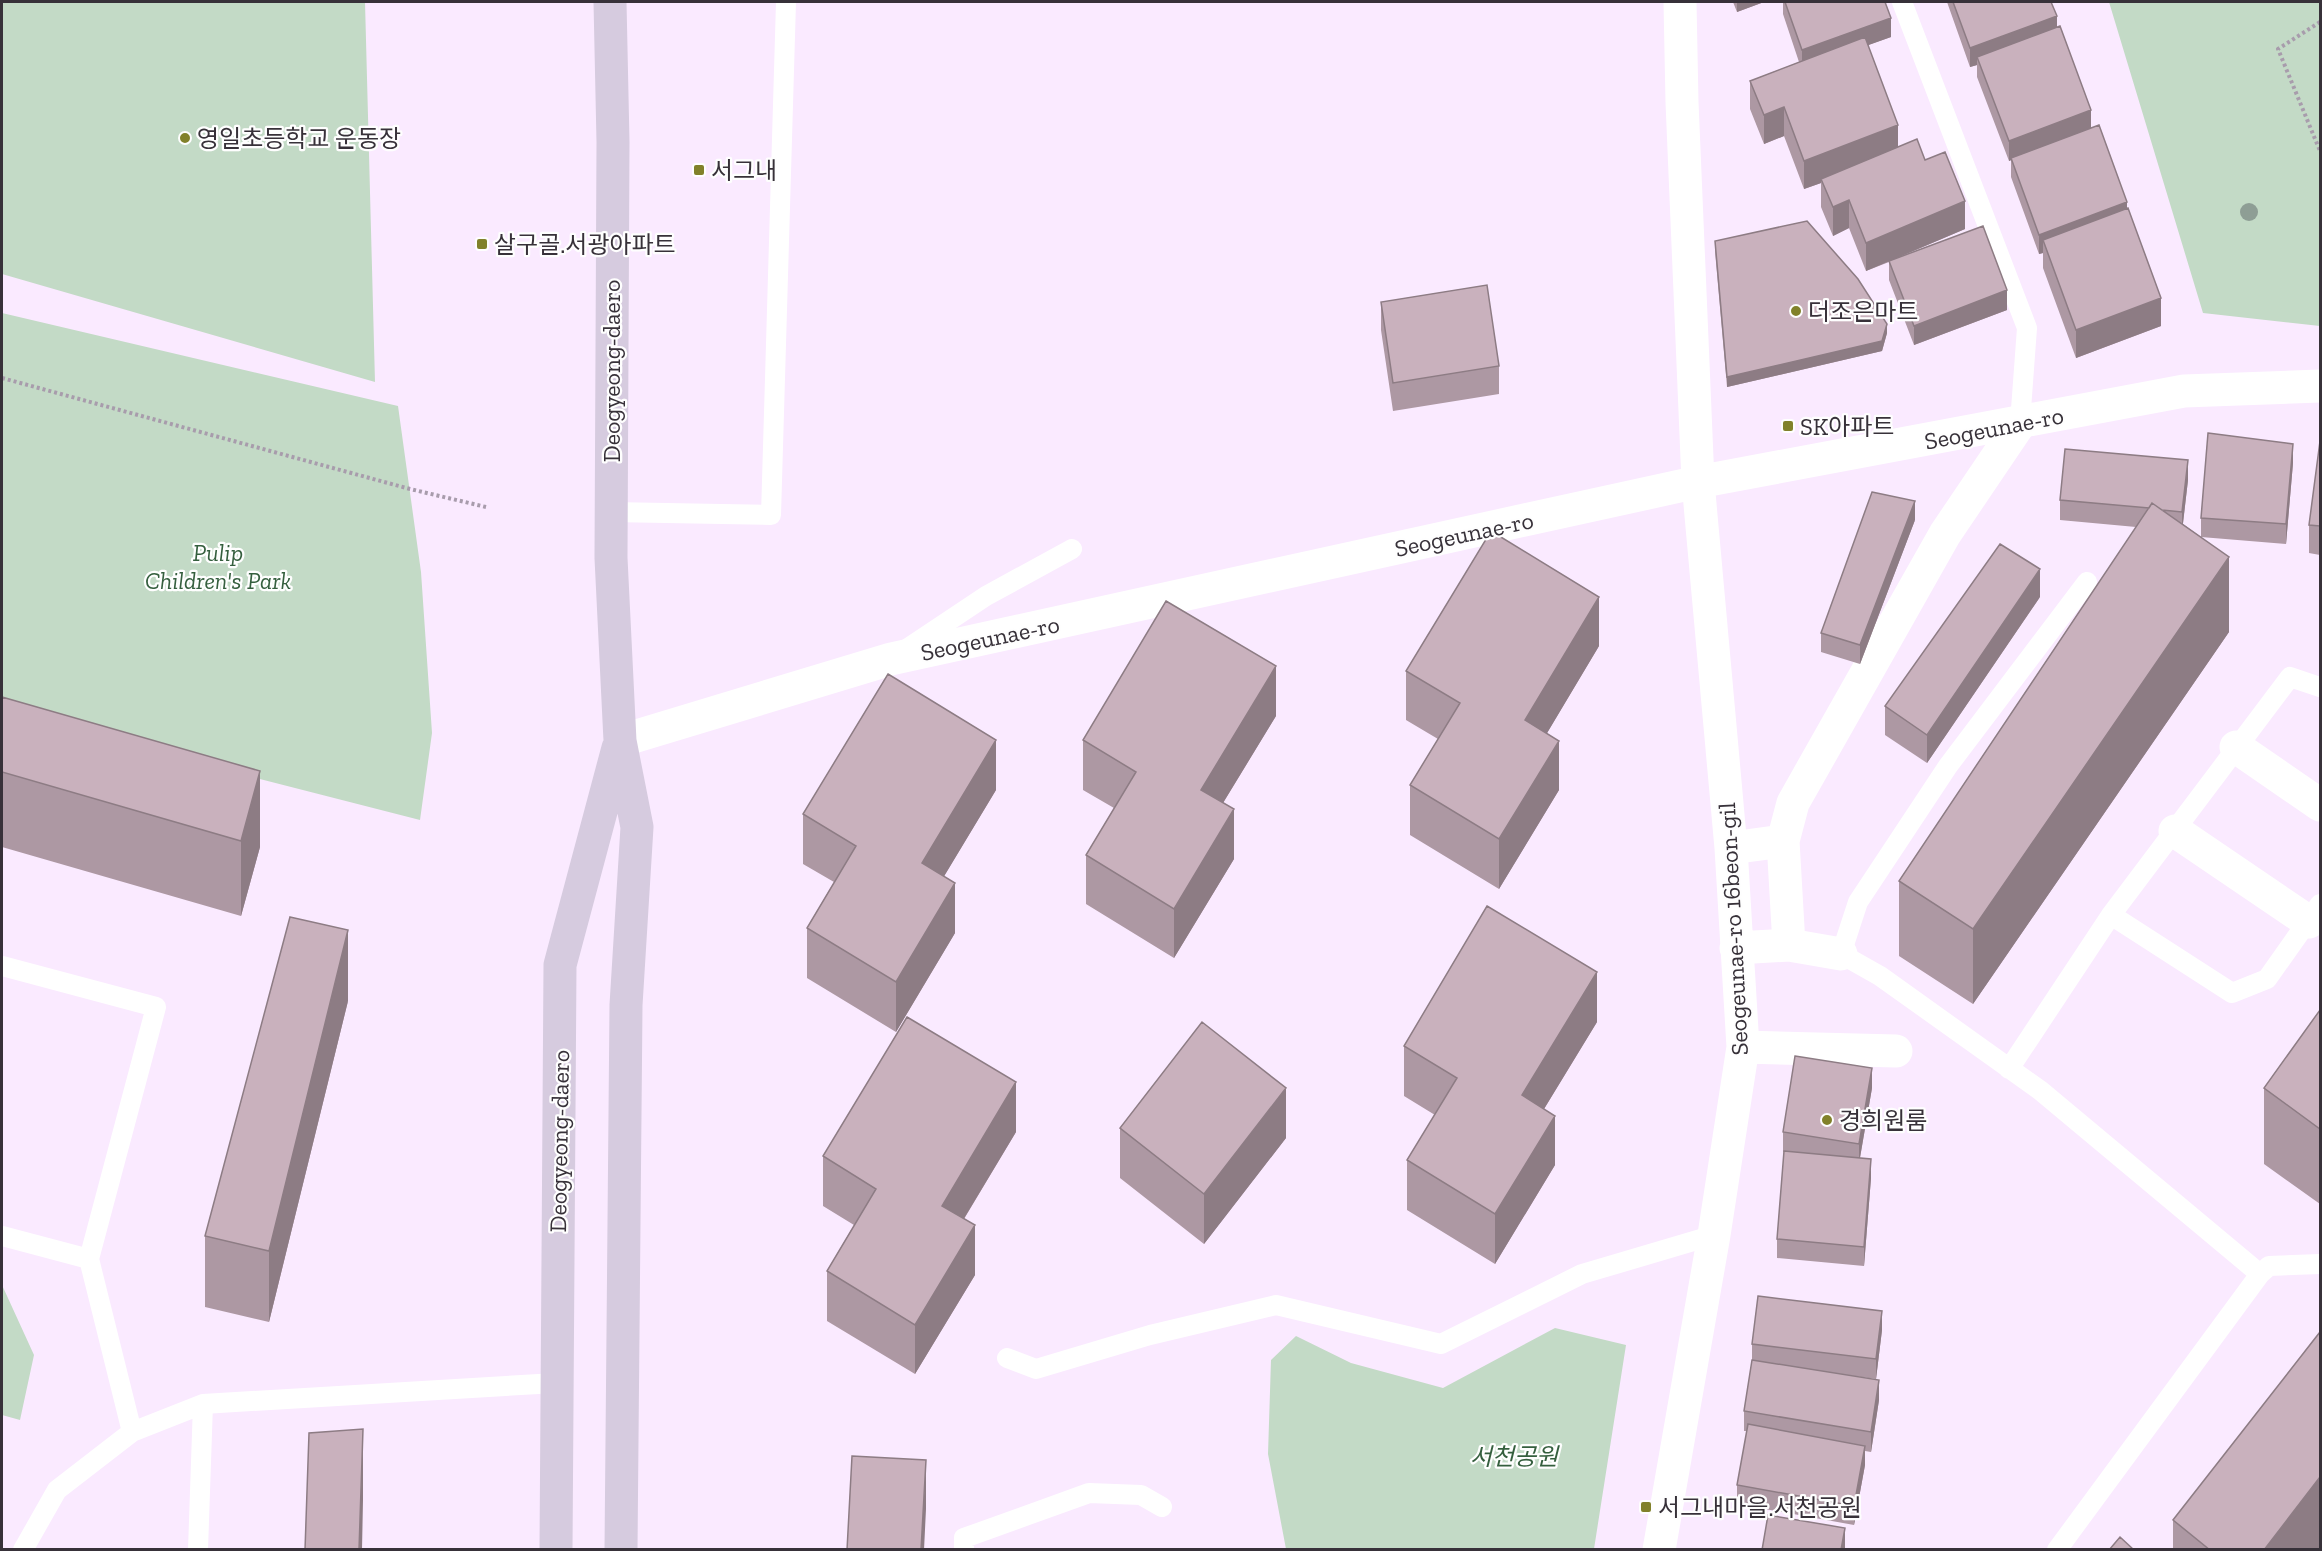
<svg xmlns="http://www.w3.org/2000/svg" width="2322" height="1551" font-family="'Zilla Slab','Noto Sans KR',serif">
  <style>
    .green { fill: #c3dac6 }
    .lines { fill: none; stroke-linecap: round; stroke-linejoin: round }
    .path { stroke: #a89cac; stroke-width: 4; stroke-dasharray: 3 3; stroke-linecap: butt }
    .service { stroke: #fff; stroke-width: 20 }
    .minor { stroke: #fff; stroke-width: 33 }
    .tertiary { stroke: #fff; stroke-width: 33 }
    .secondary { stroke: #d6cbdf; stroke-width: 33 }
    .tree { fill: #8e9e95 }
    .wall { fill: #ad98a3 }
    .shaded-wall { fill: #8d7c84 }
    .building { fill: #c9b1bd; stroke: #8d7c84; stroke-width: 1.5 }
    .poi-dot { fill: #81812a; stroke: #fefefe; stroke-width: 2 }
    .labels { text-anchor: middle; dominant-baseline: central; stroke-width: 4.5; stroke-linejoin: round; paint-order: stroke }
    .poi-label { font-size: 24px; fill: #373139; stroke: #fefefe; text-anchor: start }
    .street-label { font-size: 24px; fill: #373139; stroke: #fefefe }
    .park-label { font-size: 24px; font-style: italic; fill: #355f3e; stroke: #fefefe }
  </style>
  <rect width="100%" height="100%" fill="#faeaff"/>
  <path class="green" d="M2,2h363l10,380 -373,-108z
    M2109,2h211v324l-117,-13z
    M2,313l396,93 23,166 11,161 -12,87 -418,-107z
    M2,1285l32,70 -14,65 -18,-5z
    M1555,1328l71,17 -32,204h-308l-18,-95 3,-94 25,-24 55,27 92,25z"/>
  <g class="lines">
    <path class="path" d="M2320,22l-42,27 42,102
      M2,378l408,111 76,18"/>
    <path class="service" d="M1902,2l125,326 -7,95
      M610,512l161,3 15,-513
      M2087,582l-139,184 -90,136 -17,52 39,22 161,115 219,183
      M908,648l78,-52 86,-47
      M2111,915l121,78 35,-14 53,-75
      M2,966l154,41 -67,252 43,173
      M2009,1069l102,-154 179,-238 30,10
      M2,1236l87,23
      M1007,1358l29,11 114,-34 126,-30 165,39 141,-70 132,-39
      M23,1550l34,-60 75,-58 71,-28 353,-21
      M198,1550l5,-146
      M964,1550v-12l125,-45 52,2 21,12
      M2057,1550l203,-276 9,-8 51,-2"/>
    <path class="minor" d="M2236,747l84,58
      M2175,831l134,91
      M1731,848l52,-7
      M1789,945l-6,-104 10,-38 152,-269 75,-111
      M1736,948l53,-3 52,9
      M1743,1047l153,4
      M1659,1550l55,-315 29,-188 -12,-199 -33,-366 -16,-380 -2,-100"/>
    <path class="tertiary" d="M620,741l271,-82 807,-177 486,-91 136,-5"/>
    <path class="secondary" d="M610,2l3,140 -2,416 9,183 17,86 -11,178 -5,545
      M556,1550l4,-585 58,-217"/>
  </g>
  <circle class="tree" cx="2249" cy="212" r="9"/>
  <path class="wall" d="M1733,2h31l-27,10z
    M1783,2h102l6,35 -23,8 30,102 27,13 40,69 -63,27 105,54 -93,35 -25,-65v-18l-23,9 -17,-43 -16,8 -12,-29v-24l-17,6 -20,-53 -20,8 -14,-35v-28l49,-19 -16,-48z
    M1947,2h104l6,25 34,101 36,81 34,117 -85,32 -33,-90v-15l-4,1 -28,-77v-17l-2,1 -32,-84v-12l-7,2z
    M1715,241l172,92 -5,18 -155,36 -12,-136z
    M1381,302l118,64v28l-106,17 -12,-81z
    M2320,441v114l-11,-2v-28z
    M2293,463l-7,81 -85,-7 28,95 -256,372 -74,-48v-75l237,-354 -76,-7v-20l128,-20 -5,44 18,13v-19z
    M1915,520l-55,144 -39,-12v-19z
    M2040,597l-113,166 -42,-28v-29z
    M1599,646l-52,87 12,57 -60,99 -89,-54v-50l28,-46 -32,-19v-49z
    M2,697l258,150 -19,69 -239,-69z
    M1276,716l-53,87 11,56 -60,99 -88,-54v-49l28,-47 -31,-18v-50z
    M996,790l-52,86 11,57 -59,99 -89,-54v-50l27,-46 -31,-18v-50z
    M348,1001l-79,321 -64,-15v-71z
    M2320,1010v194l-56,-40v-76z
    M1597,1022l-53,87 11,56 -60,99 -88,-54v-50l28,-45 -31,-19v-50z
    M1872,1088l-12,70 11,20 -7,88 -87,-8v-19l7,-87h-1v-20z
    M1120,1128l166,10 -82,106 -84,-66z
    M1016,1132l-52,87 11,56 -60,99 -88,-53v-50l27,-46 -31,-19v-50z
    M1882,1330l-6,49 -31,-4 34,25 -8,52 -6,-1v14l-11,60 -117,-21v-19l10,-54h-3v-20l8,-51v-16z
    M2173,1520l147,30h-147z"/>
  <path class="shaded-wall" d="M1737,2h27l-27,10z
    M2057,16v19l-80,22v8l-7,2v-19z
    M1891,18v19l-89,32v-19z
    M1784,107v29l-20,8v-29z
    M2091,110v19l-82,32v-20z
    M1898,125v28l-77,26v4l-17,6v-28z
    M1849,200v28l-16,8v-29z
    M1965,201v28l-99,42v-28z
    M2127,202v20l-84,18v13l-4,1v-19z
    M2007,290v20l-93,35v-19z
    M2161,298v28l-85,32v-28z
    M1887,324v9l-5,18 -155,36v-10z
    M2293,444v19l-7,81v-20z
    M2188,460v20l-6,51v-19z
    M1915,501v19l-55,144v-19z
    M2229,557v75l-256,372v-75z
    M2040,569v28l-113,166v-28z
    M1599,597v49l-74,124v-50z
    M1276,666v50l-75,123v-49z
    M996,740v50l-74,123v-50z
    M1559,741v49l-60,99v-50z
    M260,771v76l-19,69v-75z
    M1234,809v50l-60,99v-49z
    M955,883v50l-59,99v-50z
    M348,930v71l-79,321v-71z
    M1597,972v50l-75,123v-50z
    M1872,1068v20l-13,75v-19z
    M1016,1082v50l-74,123v-49z
    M1286,1088v50l-82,106v-50z
    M1555,1116v49l-60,99v-50z
    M1871,1159v19l-7,88v-19z
    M975,1225v50l-60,99v-49z
    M1882,1311v19l-6,49v-20z
    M1879,1380v20l-8,52v-20z
    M363,1429v71l-1,50h-3z
    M1865,1446v19l-11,60v-19z
    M926,1460v49l-2,41h-3z
    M2320,1477v73h-56z
    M1845,1528v22h-4z"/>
  <path class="building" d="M1785,2h100l6,16 -89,32z
    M1953,2h98l6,14 -87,32z
    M2060,26l31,84 -82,31 -32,-84z
    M1865,37l33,88 -94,36 -20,-54 -20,8 -14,-34z
    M2099,125l28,77 -88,33 -28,-77z
    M1917,139l8,21 20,-8 20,49 -99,42 -17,-43 -16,7 -12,-28z
    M2128,208l33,90 -85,32 -33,-90z
    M1807,221l51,58 29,45 -5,17 -155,36 -12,-136z
    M1983,226l24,64 -93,36 -25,-65z
    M1487,285l12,81 -106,17 -12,-81z
    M2208,433l85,11 -7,80 -85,-6z
    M2320,441v85l-11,-1z
    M2065,449l123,11 -6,52 -20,-2 -10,-7 -3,5 -89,-8z
    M1872,492l43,9 -55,144 -39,-12z
    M2152,503l77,54 -256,372 -74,-48z
    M1491,531l108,66 -74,123 34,21 -60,98 -89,-54 50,-82 -54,-32z
    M2000,544l40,25 -113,166 -42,-29z
    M1166,601l110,65 -75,124 33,19 -60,100 -88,-54 50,-83 -53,-32z
    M888,674l108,66 -74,123 33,20 -59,99 -89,-54 49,-82 -53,-32z
    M2,697l258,74 -19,70 -239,-69z
    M1487,906l110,66 -75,123 33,21 -60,98 -88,-54 50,-82 -53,-32z
    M290,917l58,13 -79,321 -64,-15z
    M2320,1010v119l-56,-41z
    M907,1017l109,65 -74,124 33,19 -60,100 -88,-54 49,-82 -53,-33z
    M1202,1022l84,66 -82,106 -84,-66z
    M1795,1056l77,12 -13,76 -76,-12z
    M1784,1151l87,8 -7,88 -87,-8z
    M1758,1296l124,15 -6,48 -124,-15z
    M2320,1332v145l-56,73h-54l-37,-30z
    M1752,1360l127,20 -8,52 -127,-21z
    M1748,1424l117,22 -11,60 -117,-21z
    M363,1429l-4,121h-54l4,-117z
    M852,1456l74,4 -5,90h-74z
    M1768,1515l77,13 -4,22h-79z
    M2120,1537l14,13h-25z"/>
  <g class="poi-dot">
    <circle cx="185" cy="138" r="6"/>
    <rect x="693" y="164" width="12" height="12" rx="3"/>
    <rect x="476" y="238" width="12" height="12" rx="3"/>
    <circle cx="1796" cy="311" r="6"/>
    <rect x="1782" y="420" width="12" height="12" rx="3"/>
    <circle cx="1827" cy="1120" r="6"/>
    <rect x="1640" y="1501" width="12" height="12" rx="3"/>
  </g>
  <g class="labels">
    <g class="poi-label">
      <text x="197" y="138">영일초등학교 운동장</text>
      <text x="711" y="170">서그내</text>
      <text x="494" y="244">살구골.서광아파트</text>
      <text x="1808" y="311">더조은마트</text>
      <text x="1800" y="426">SK아파트</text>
      <text x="1839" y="1120">경희원룸</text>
      <text x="1658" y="1507">서그내마을.서천공원</text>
    </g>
    <g class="street-label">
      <text transform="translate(611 371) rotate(-90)">Deogyeong-daero</text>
      <text transform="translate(1994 428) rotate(-11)">Seogeunae-ro</text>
      <text transform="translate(1464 534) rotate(-12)">Seogeunae-ro</text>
      <text transform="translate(990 638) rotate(-12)">Seogeunae-ro</text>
      <text transform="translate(1733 929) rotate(-93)">Seogeunae-ro 16beon-gil</text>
      <text transform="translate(559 1141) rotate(-89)">Deogyeong-daero</text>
    </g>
    <g class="park-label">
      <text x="218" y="552">Pulip<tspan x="218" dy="28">Children's Park</tspan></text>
      <text x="1514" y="1456">서천공원</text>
    </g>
  </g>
  <rect width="2322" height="1551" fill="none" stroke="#373139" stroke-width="6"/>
</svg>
